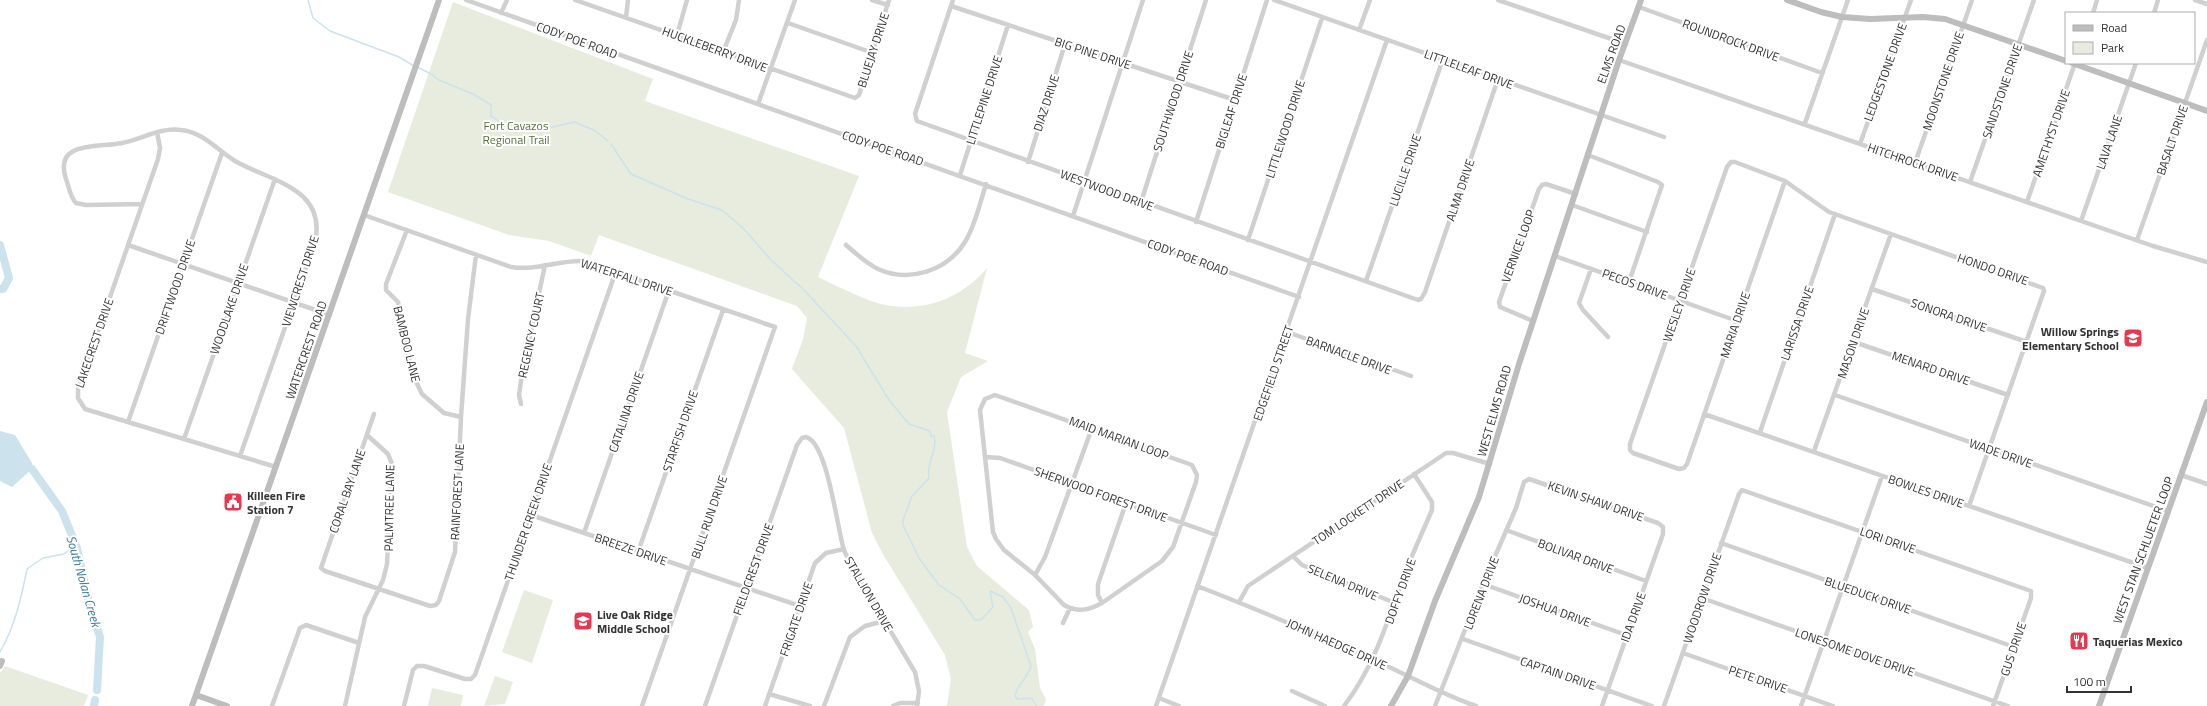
<svg xmlns="http://www.w3.org/2000/svg" width="2207" height="706" font-family="'Titillium Web',sans-serif">
  <style>
    .green { fill: #e7ecdf }
    .water { fill: #cce2ec }
    .lines { fill: none; stroke-linecap: round; stroke-linejoin: round }
    .stream { stroke: #cce2ec; stroke-width: 1.5 }
    .river { stroke: #cce2ec; stroke-width: 8 }
    .street { stroke: #d0d0d0; stroke-width: 4.5 }
    .secondary { stroke: #bdbdbd; stroke-width: 6 }
    .labels { text-anchor: middle; dominant-baseline: central; stroke-width: 4; stroke-linejoin: round; paint-order: stroke }
    .street-label { font-size: 12px; fill: #333; stroke: #fff }
    .park-label { font-size: 12px; fill: #59703e; stroke: #fff }
    .poi-label { font-size: 12px; font-weight: bold; fill: #333; stroke: #fff; text-anchor: start }
    .water-label { font-size: 13px; font-style: italic; fill: #3e7b98; stroke: #fff }
  </style>
  <rect width="100%" height="100%" fill="#fff"/>
  <path class="green" d="M453,2l200,77 -8,22 214,75 -41,101c17,8 35,17 53,24 42,15 88,1 116,-33l-22,85 23,8 -27,16 -14,35 20,135 10,19 52,44 4,17 -5,5 7,17 5,39 6,11 -2,7h-97l4,-27 -6,-24 -61,-99 -12,-23 -28,-105 -52,-59 11,-30 4,-21 -10,-12 -198,-71 -8,21 -42,-15 -40,-6 -121,-43z
    M524,590l29,10 -21,63 -30,-11z
    M5,666l83,29 -4,11h-84v-33z
    M495,676l18,6 -8,22 -21,2z
    M432,688l31,7 -2,11h-33z"/>
  <path class="water" d="M0,431l15,4 17,28v6l-20,18 -12,-6z"/>
  <g class="lines">
    <path class="stream" d="M308,0l5,18 17,13 69,26 15,9
      M417,67l14,7 8,6 36,15 16,10v11l9,6 44,7 30,-7 20,8 14,11
      M611,144l20,30 57,25 34,11 22,19 27,31 32,29 53,57 33,54 20,24 21,7 1,5h3c4,14 -8,27 -5,42l-17,18 -9,24v5l16,33 20,27 21,14 15,21h6l12,-13 -3,-16 13,6 8,11 20,58c-3,12 -14,18 -16,30l2,3 15,-1 4,8
      M0,652c15,-26 21,-53 27,-83l16,-11 21,-4 12,-9"/>
    <path class="river" d="M0,245l9,33 -6,11h-3
      M23,465l9,4 30,42 15,37 13,60 10,29 -3,53
      M94,706l1,-6"/>
    <path class="street" d="M466,0l833,297
      M575,0l280,98 4,-3 30,-95
      M872,0l16,5
      M953,0l-38,114 2,7 501,179 3,-1 4,-7 73,-213
      M1274,0l390,137
      M1498,0l128,44
      M2195,0l12,4
      M951,6l284,94
      M1639,7l183,66
      M501,13l6,-13
      M2093,13l4,-13
      M2154,13l4,-13
      M626,17l2,-17
      M788,23l85,30
      M1359,30l11,-30
      M677,35l10,-35
      M723,52l13,-32 3,-20
      M1619,60l534,186 54,16
      M758,104l37,-104
      M1805,123l43,-123
      M157,132l3,16 -2,11 -80,230v9l7,11 191,58
      M1860,144l51,-144
      M1588,155l70,27 4,3 -33,97
      M1028,162l37,-118
      M1915,163l57,-163
      M960,175l48,-150
      M1785,181l-98,283 -3,4 -5,1 -46,-16 -3,-3v-6l97,-277 4,-5h4l50,19 44,31 214,76 1,3 -75,215
      M1970,182l64,-182
      M1141,202l65,-202
      M2027,202l48,-139
      M142,204l-56,1 -10,-2c-6,-6 -7,-16 -10,-24 -13,-39 34,-31 56,-36 20,-4 39,-16 59,-13 22,2 36,20 54,31 35,20 92,27 80,81l-75,214
      M1572,205l75,27
      M364,215l147,52c25,4 47,-7 72,-6l192,66 -133,379
      M1073,216l70,-216
      M2081,221l55,-158
      M1196,222l71,-222
      M407,230l-21,54v6l12,12 14,71 10,21 22,19 17,4
      M1248,240l74,-222
      M2137,240l70,-200
      M128,245l202,70
      M846,245c10,9 20,18 32,24 31,14 69,2 87,-27 10,-16 15,-39 21,-58
      M1555,256l182,65
      M1591,269l-12,34 4,7 25,27
      M1366,281l77,-222
      M1872,289l155,53
      M1533,321l-33,-14 -1,-5 40,-113 3,-4 4,-1 30,10
      M1287,332l124,44
      M1854,342l154,53
      M995,395l197,70 5,10 -1,7 -23,65 -11,14 -60,42c-13,7 -24,10 -38,2l-29,-30 -31,-25 -8,-11 -3,-7 -13,-122 5,-11z
      M1835,395l333,116
      M521,404l-2,-9 4,-27 22,-103
      M374,414l-53,154 4,3 105,35 6,-1 3,-4 16,-49 6,-135 7,-98 8,-64
      M1704,414l444,154
      M128,422l94,-269
      M1760,432l75,-218
      M184,439l91,-260
      M1814,451l77,-217
      M985,457l15,1 216,77
      M2181,475l26,9
      M531,515l269,91
      M1506,530l140,51
      M584,533l85,-243
      M1721,543l293,104
      M638,552l85,-242
      M1293,556l9,9 93,38
      M1035,575l10,-18 47,-129
      M1483,584l143,51
      M1197,586c60,23 118,48 177,74 34,15 66,34 102,46
      M1702,598l306,108
      M1239,602l9,-16 6,-4 192,-129h7l37,11
      M1102,603l-4,-8v-11l28,-81
      M1063,623l7,-15
      M1463,639l189,67
      M1683,653l150,53
      M1292,691l33,15
      M769,694l41,12
      M1159,698l20,8
      M272,706l28,-78 6,-3 53,18
      M345,706l20,-89 18,-37 4,-16 5,-100 -4,-10 -21,-19
      M404,706l9,-36 4,-4h7l41,13h6l4,-4 141,-404
      M705,706l92,-261 5,-7 4,-1c22,6 31,92 38,113 2,5 5,11 8,17l63,105 4,19 -2,15
      M765,706l50,-143 11,-10 18,-4
      M824,706l26,-69 15,-11 19,-5
      M893,706l7,-3h18
      M1156,706l231,-666
      M1344,706c30,-39 43,-83 59,-128 9,-23 19,-45 29,-68v-8l-18,-28
      M1435,706l48,-122 33,-76 8,-26 5,-3 129,44 5,4v7l-61,172
      M1664,706l75,-212 3,-4 289,101v7l-38,108
      M1801,706l81,-230"/>
    <path class="secondary" d="M1787,0l34,12 21,5 28,2 53,-2 22,2 121,42
      M2072,63l135,48
      M0,666l2,-5
      M196,695l31,11
      M192,706l247,-706
      M1391,706l17,-30 27,-75 44,-104 40,-133 100,-304 22,-60
      M2099,706l108,-304"/>
  </g>
  <defs>
    <symbol id="school-square" viewBox="-11 -11 22 22"><rect x="-9" y="-9" width="18" height="18" rx="4" fill="#e83750" stroke="#fff"/><path d="M0-5L7-2L0 1L-7-2ZM-4 1L0 2.5L4 1V4Q0 6-4 4Z" fill="#fff"/></symbol>
    <symbol id="civic-square" viewBox="-11 -11 22 22"><rect x="-9" y="-9" width="18" height="18" rx="4" fill="#e83750" stroke="#fff"/><path d="M-.6-6.5H3V-4.5H.6V-3L4-1V1h2V6H-6V1h2V-1L-.6-3ZM-1.2 2.5V6h2.4V2.5Z" fill="#fff"/></symbol>
    <symbol id="restaurant-square" viewBox="-11 -11 22 22"><rect x="-9" y="-9" width="18" height="18" rx="4" fill="#e83750" stroke="#fff"/><path d="M-5-6h1v4h1v-4h1v4h1v-4h1v5L-1.5 .5V6h-2V.5L-5-1ZM5-6V6H3V1.5H1.5Q1.5-4 5-6Z" fill="#fff"/></symbol>
  </defs>
  <g fill-rule="evenodd">
    <use href="#school-square" x="2122" y="327" width="22" height="22"/>
    <use href="#civic-square" x="222" y="491" width="22" height="22"/>
    <use href="#school-square" x="572" y="610" width="22" height="22"/>
    <use href="#restaurant-square" x="2068" y="630" width="22" height="22"/>
  </g>
  <g class="labels">
    <g class="street-label">
      <text transform="translate(577 40) rotate(20)">CODY POE ROAD</text>
      <text transform="translate(1731 40) rotate(20)">ROUNDROCK DRIVE</text>
      <text transform="translate(715 49) rotate(20)">HUCKLEBERRY DRIVE</text>
      <text transform="translate(873 50) rotate(-72)">BLUEJAY DRIVE</text>
      <text transform="translate(1093 53) rotate(18)">BIG PINE DRIVE</text>
      <text transform="translate(1611 54) rotate(-70)">ELMS ROAD</text>
      <text transform="translate(1469 69) rotate(20)">LITTLELEAF DRIVE</text>
      <text transform="translate(1885 72) rotate(-70)">LEDGESTONE DRIVE</text>
      <text transform="translate(1943 81) rotate(-71)">MOONSTONE DRIVE</text>
      <text transform="translate(2002 91) rotate(-71)">SANDSTONE DRIVE</text>
      <text transform="translate(984 100) rotate(-72)">LITTLEPINE DRIVE</text>
      <text transform="translate(1173 101) rotate(-72)">SOUTHWOOD DRIVE</text>
      <text transform="translate(1046 103) rotate(-72)">DIAZ DRIVE</text>
      <text transform="translate(1231 111) rotate(-72)">BIGLEAF DRIVE</text>
      <text transform="translate(1285 129) rotate(-72)">LITTLEWOOD DRIVE</text>
      <text transform="translate(2051 133) rotate(-71)">AMETHYST DRIVE</text>
      <text transform="translate(2172 140) rotate(-71)">BASALT DRIVE</text>
      <text transform="translate(2109 142) rotate(-71)">LAVA LANE</text>
      <text transform="translate(883 148) rotate(19)">CODY POE ROAD</text>
      <text transform="translate(1913 162) rotate(19)">HITCHROCK DRIVE</text>
      <text transform="translate(1405 170) rotate(-71)">LUCILLE DRIVE</text>
      <text transform="translate(1107 190) rotate(20)">WESTWOOD DRIVE</text>
      <text transform="translate(1460 190) rotate(-71)">ALMA DRIVE</text>
      <text transform="translate(1518 246) rotate(-70)">VERNICE LOOP</text>
      <text transform="translate(1188 257) rotate(20)">CODY POE ROAD</text>
      <text transform="translate(1993 269) rotate(19)">HONDO DRIVE</text>
      <text transform="translate(627 277) rotate(18)">WATERFALL DRIVE</text>
      <text transform="translate(300 281) rotate(-72)">VIEWCREST DRIVE</text>
      <text transform="translate(1635 284) rotate(20)">PECOS DRIVE</text>
      <text transform="translate(175 287) rotate(-71)">DRIFTWOOD DRIVE</text>
      <text transform="translate(1679 305) rotate(-71)">WESLEY DRIVE</text>
      <text transform="translate(229 309) rotate(-71)">WOODLAKE DRIVE</text>
      <text transform="translate(1949 315) rotate(19)">SONORA DRIVE</text>
      <text transform="translate(1797 323) rotate(-71)">LARISSA DRIVE</text>
      <text transform="translate(1735 325) rotate(-71)">MARIA DRIVE</text>
      <text transform="translate(531 335) rotate(-78)">REGENCY COURT</text>
      <text transform="translate(94 343) rotate(-71)">LAKECREST DRIVE</text>
      <text transform="translate(1853 343) rotate(-71)">MASON DRIVE</text>
      <text transform="translate(407 344) rotate(76)">BAMBOO LANE</text>
      <text transform="translate(306 350) rotate(-71)">WATERCREST ROAD</text>
      <text transform="translate(1349 355) rotate(20)">BARNACLE DRIVE</text>
      <text transform="translate(1931 368) rotate(19)">MENARD DRIVE</text>
      <text transform="translate(1273 373) rotate(-71)">EDGEFIELD STREET</text>
      <text transform="translate(1494 411) rotate(-74)">WEST ELMS ROAD</text>
      <text transform="translate(626 412) rotate(-71)">CATALINA DRIVE</text>
      <text transform="translate(680 431) rotate(-71)">STARFISH DRIVE</text>
      <text transform="translate(1119 438) rotate(20)">MAID MARIAN LOOP</text>
      <text transform="translate(2001 453) rotate(19)">WADE DRIVE</text>
      <text transform="translate(347 491) rotate(-71)">CORAL BAY LANE</text>
      <text transform="translate(1926 491) rotate(19)">BOWLES DRIVE</text>
      <text transform="translate(457 492) rotate(-87)">RAINFOREST LANE</text>
      <text transform="translate(1101 494) rotate(20)">SHERWOOD FOREST DRIVE</text>
      <text transform="translate(1596 501) rotate(19)">KEVIN SHAW DRIVE</text>
      <text transform="translate(389 508) rotate(-89)">PALMTREE LANE</text>
      <text transform="translate(1358 512) rotate(-34)">TOM LOCKETT DRIVE</text>
      <text transform="translate(709 517) rotate(-71)">BULL RUN DRIVE</text>
      <text transform="translate(528 522) rotate(-71)">THUNDER CREEK DRIVE</text>
      <text transform="translate(1888 540) rotate(19)">LORI DRIVE</text>
      <text transform="translate(631 549) rotate(19)">BREEZE DRIVE</text>
      <text transform="translate(2143 550) rotate(-70)">WEST STAN SCHLUETER LOOP</text>
      <text transform="translate(1576 556) rotate(20)">BOLIVAR DRIVE</text>
      <text transform="translate(753 569) rotate(-70)">FIELDCREST DRIVE</text>
      <text transform="translate(1343 582) rotate(23)">SELENA DRIVE</text>
      <text transform="translate(1400 591) rotate(-70)">DOFFY DRIVE</text>
      <text transform="translate(1481 593) rotate(-69)">LORENA DRIVE</text>
      <text transform="translate(869 594) rotate(60)">STALLION DRIVE</text>
      <text transform="translate(1868 595) rotate(19)">BLUEDUCK DRIVE</text>
      <text transform="translate(1702 598) rotate(-71)">WOODROW DRIVE</text>
      <text transform="translate(1555 610) rotate(20)">JOSHUA DRIVE</text>
      <text transform="translate(1633 617) rotate(-70)">IDA DRIVE</text>
      <text transform="translate(796 619) rotate(-71)">FRIGATE DRIVE</text>
      <text transform="translate(1337 644) rotate(24)">JOHN HAEDGE DRIVE</text>
      <text transform="translate(2013 649) rotate(-71)">GUS DRIVE</text>
      <text transform="translate(1855 652) rotate(19)">LONESOME DOVE DRIVE</text>
      <text transform="translate(1558 673) rotate(19)">CAPTAIN DRIVE</text>
      <text transform="translate(1758 679) rotate(19)">PETE DRIVE</text>
    </g>
    <g class="park-label">
      <text x="516" y="125">Fort Cavazos<tspan x="516" dy="14">Regional Trail</tspan></text>
    </g>
    <g class="poi-label">
      <text x="2119" y="331" text-anchor="end">Willow Springs<tspan x="2119" dy="14">Elementary School</tspan></text>
      <text x="247" y="495">Killeen Fire<tspan x="247" dy="14">Station 7</tspan></text>
      <text x="597" y="614">Live Oak Ridge<tspan x="597" dy="14">Middle School</tspan></text>
      <text x="2093" y="641">Taquerias Mexico</text>
    </g>
    <g class="water-label">
      <text transform="translate(84 581) rotate(74)">South Nolan Creek</text>
    </g>
  </g>
  <rect x="2065" y="12" width="130" height="52" fill="#ffffff" stroke="#adadad"/>
  <rect x="2073" y="25" width="20" height="6" fill="#bdbdbd" stroke="#adadad"/>
  <text x="2101" y="32" font-size="12" fill="#333333">Road</text>
  <rect x="2073" y="42" width="20" height="12" fill="#e7ecdf" stroke="#adadad"/>
  <text x="2101" y="52" font-size="12" fill="#333333">Park</text>
  <path d="M2067 686v6h64v-6" fill="none" stroke="#333333" stroke-width="2"/>
  <text x="2073" y="686" font-size="12" fill="#333333" stroke="#ffffff" stroke-width="3" paint-order="stroke">100 m</text>
</svg>
